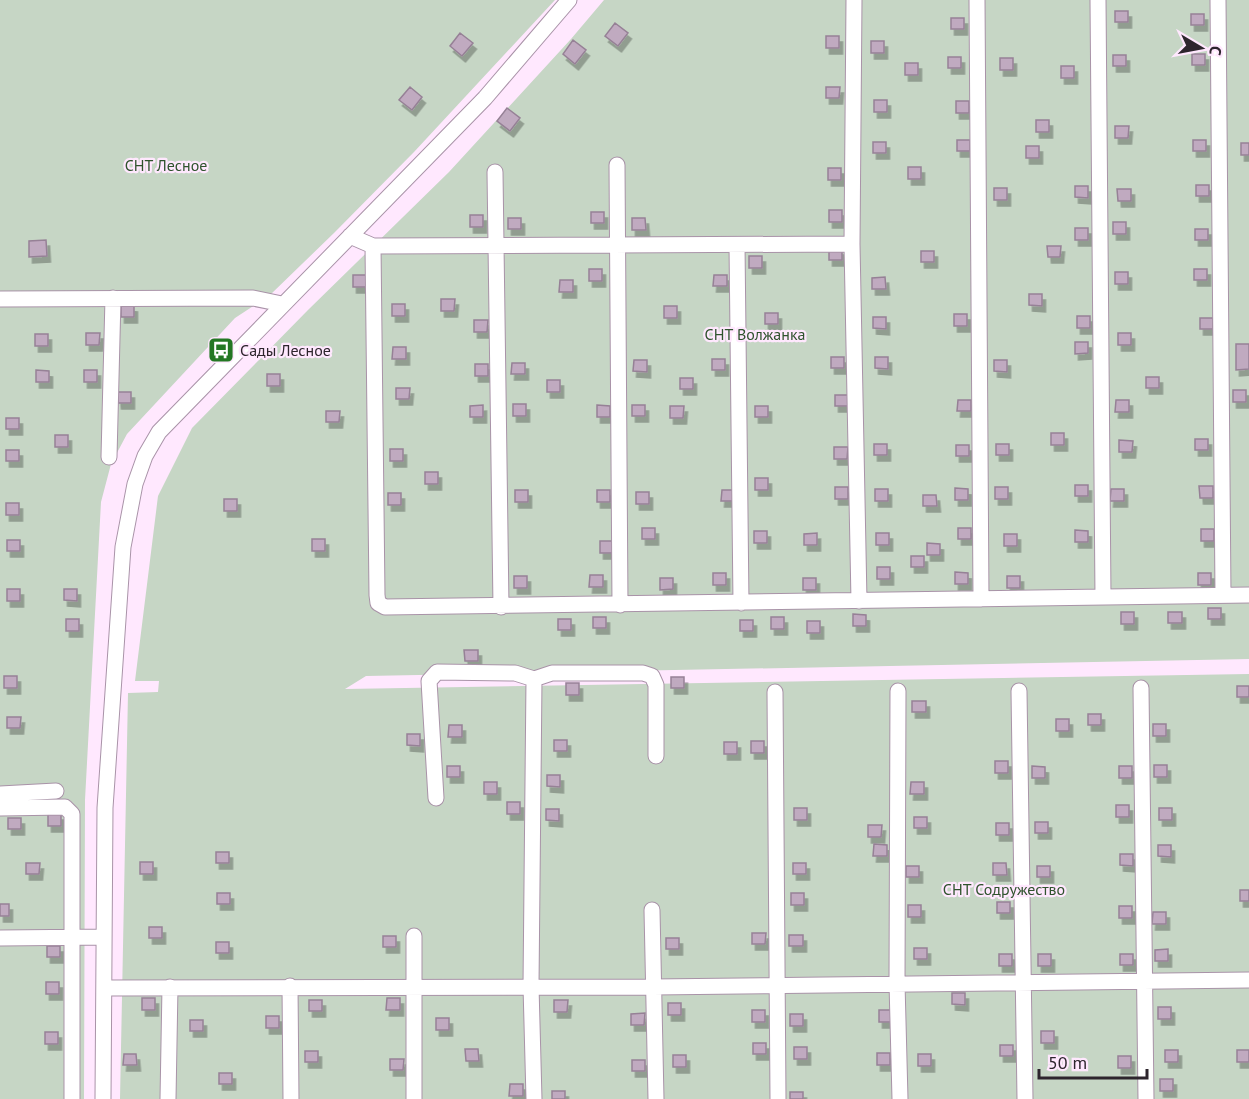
<svg xmlns="http://www.w3.org/2000/svg" width="1249" height="1099" font-family="'PT Sans',sans-serif">
  <style>
    .green { fill: #c6d6c5 }
    .building { fill: #c0aac0; stroke: #968196; stroke-width: 1.5; filter: url(#shadow) }
    .lines { fill: none; stroke-linecap: round; stroke-linejoin: round }
    .minor-casing { stroke: #a993a8; stroke-width: 17 }
    .minor { stroke: #fff; stroke-width: 15 }
    .labels { text-anchor: middle; dominant-baseline: central; stroke-width: 4.5; stroke-linejoin: round; paint-order: stroke }
    .park-label { font-size: 16px; fill: #2f532d; stroke: #ffe8fe }
    .poi-label { font-size: 16px; fill: #2d252d; stroke: #ffe8fe; text-anchor: start }
  </style>
  <defs>
    <filter id="shadow"><feDropShadow dx="3.5" dy="6" stdDeviation="0" flood-color="#0004"/></filter>
  </defs>
  <rect width="100%" height="100%" fill="#ffe8fe"/>
  <path class="green" d="M0,0h555l-141,152 -80,81 -64,62 -35,23 -108,116 -16,30 -10,38 -16,298 -1,299h-84z
    M604,0h645v659l-883,17 -21,13 904,-15v425h-1129l8,-406 30,-1 1,-11h-24l23,-185 34,-68 116,-118 141,-138 122,-133z"/>
  <path class="building" d="M1115,11h13v11h-13z
    M1191,14h13v11h-13z
    M951,18h13v11h-13z
    M615,23l13,10 -10,13 -13,-10z
    M460,33l13,10 -11,13 -12,-10z
    M826,36h13v12h-13z
    M573,40l13,10 -11,14 -12,-10z
    M871,41h13v12h-13z
    M1192,54h13v11h-13z
    M1113,55h13v11h-13z
    M948,57h13v11h-13z
    M1000,58h13v12h-13z
    M905,63h13v12h-13z
    M1061,66h13v12h-13z
    M410,87l12,10 -10,13 -13,-10z
    M826,87h14l-1,11h-13z
    M874,100h13v12h-13z
    M956,101h13v12h-13z
    M507,108l13,10 -10,13 -13,-10z
    M1036,120h13v12h-13z
    M1115,126h14l-1,12h-13z
    M957,140h13v11h-13z
    M1193,140h13v11h-13z
    M873,142h13v11h-13z
    M1241,143h8v12h-8z
    M1026,146h13v12h-13z
    M908,167h13v12h-13z
    M828,168h13v12h-13z
    M1196,185h13v11h-13z
    M1075,186h13v12l-13,-1z
    M994,188h13v12h-13z
    M1117,189h14v12h-13z
    M829,210h13v12h-13z
    M591,212h13v11h-13z
    M470,215h13v12h-13z
    M508,218h13v11h-13z
    M632,218h13l1,12h-14z
    M1113,222h13v12h-13z
    M1075,228h13v12h-13z
    M1195,229h13v11h-13z
    M46,240l1,16 -18,1v-16z
    M1047,246h14l-1,11h-12z
    M829,249h13v11h-13z
    M921,251h13v11h-13z
    M749,256h13v12h-13z
    M589,269h13v12h-13z
    M1194,269h13v11h-13z
    M1115,272h13v12h-13z
    M353,275h13v12h-13z
    M714,275h13v11h-14z
    M885,277l1,12h-14v-11z
    M560,280h13v12h-14z
    M1029,294h13v12l-13,-1z
    M441,299h14l-1,12h-13z
    M392,304h13v12h-13z
    M121,305l13,1v11h-13z
    M664,306h13v12h-13z
    M765,313h13v11h-13z
    M954,314h13v12h-13z
    M1077,316h13v12h-13z
    M873,317h13v12l-13,-1z
    M1200,318h13v11h-13z
    M474,320h14l-1,12h-13z
    M86,333h14l-1,12h-13z
    M1118,333h13v12h-13z
    M35,334h13v12h-13z
    M1075,342h13v11l-13,1z
    M1236,344h13v25l-13,1z
    M393,347h13v12h-14z
    M831,357h13v11h-13z
    M875,357h13v12l-13,-1z
    M712,359h13v11h-13z
    M634,360h13v12l-14,-1z
    M994,360h13v12l-13,-1z
    M512,363h13v11h-14z
    M475,364h13v12h-13z
    M36,370l13,1v11h-13z
    M84,370h13v12h-13z
    M267,374h13v12h-13z
    M1146,377h13v11h-13z
    M680,378h13v11h-13z
    M547,380h13v12h-13z
    M396,388h14l-1,11h-13z
    M1233,390h13v12h-13z
    M117,392h14v11h-13z
    M835,395h13v11h-13z
    M958,400h13v11h-14z
    M1116,400h13v12h-14z
    M513,404h13v12h-13z
    M483,405v12h-13v-11z
    M597,405l13,1v11h-13z
    M632,405h13v11h-13z
    M670,406h14l-1,12h-13z
    M755,406h13v11h-13z
    M326,411h14l-1,11h-13z
    M6,418h13v11h-13z
    M1051,433h13v12h-13z
    M55,435h13v12h-13z
    M1195,439h13v11h-13z
    M1119,440l14,1 -1,11h-13z
    M874,444h13v11h-13z
    M996,444h13v11h-13z
    M956,445h13v11h-13z
    M834,447h14l-1,12h-13z
    M390,449h13v12h-13z
    M6,450h13v11h-13z
    M425,472h13v12h-13z
    M755,478h13v12h-13z
    M1075,485h13v11h-13z
    M1199,486h14v12h-13z
    M835,487h13v12h-13z
    M995,487h13v12h-13z
    M955,488l13,1v11h-13z
    M875,489h13v12h-13z
    M1111,489h13v12h-14z
    M515,490h13v12h-13z
    M597,490h13v12h-13z
    M722,490h13v11h-14z
    M636,492h13v12h-13z
    M388,493h13v12h-13z
    M923,495h13l1,11h-14z
    M224,499h13v12h-13z
    M6,503h13v12h-13z
    M642,528h13v11h-13z
    M958,528h13v11h-13z
    M1201,529h13v12h-13z
    M1075,530l13,1v11h-13z
    M754,531h13v12h-13z
    M817,533v12h-13v-11z
    M876,533h13v12h-13z
    M1004,534h13v12h-13z
    M312,539h13v12h-13z
    M7,540h13v11h-13z
    M600,541h13v12h-13z
    M927,543l13,1v11h-13z
    M911,556h13v11h-13z
    M877,567h13v12h-13z
    M955,572l13,1v11h-13z
    M713,573h13v12h-13z
    M1198,573h13v12h-13z
    M590,575h13v12h-14z
    M514,576h13v12h-13z
    M1007,576h13v12h-13z
    M660,578h13v11l-13,1z
    M803,578h13v12h-13z
    M7,589h13v12h-13z
    M64,589h13v12l-13,-1z
    M1208,608h13v11h-13z
    M1121,612h13v12h-13z
    M1168,612h14v11h-14z
    M853,614l13,1v11h-13z
    M593,617h13v11h-13z
    M771,617h13v12h-13z
    M66,619h13v12h-13z
    M558,619h13v11h-13z
    M740,620h13v11h-13z
    M807,621h13v12h-13z
    M464,650h14v11h-13z
    M4,676h13v12h-13z
    M671,677h13v11h-13z
    M566,683h13v12h-13z
    M1237,686h12v11h-12z
    M912,701h14v11h-14z
    M1088,714h13v11h-13z
    M7,717h14l-1,11h-13z
    M1056,719h13v12h-13z
    M1153,724h13v12h-13z
    M449,725h13v12h-14z
    M407,734h13v12l-13,-1z
    M554,740h13v11h-13z
    M751,741h13v12h-13z
    M724,742h13v12h-13z
    M995,761h13v12h-13z
    M1154,765h13v12h-13z
    M447,766h13v11h-13z
    M1032,766l13,1v11h-13z
    M1119,766h13v12h-13z
    M547,775h13v12l-13,-1z
    M484,782h13v12h-13z
    M911,782h13v12h-14z
    M507,802h13v12h-13z
    M1116,805h13v12h-13z
    M794,808h13v12h-13z
    M1159,808h13v12h-13z
    M546,809h13v12l-13,-1z
    M48,814h13v12h-13z
    M914,817h13v11h-13z
    M8,818h13v11h-13z
    M1035,822h13v11h-13z
    M996,823h13v12h-13z
    M868,825h14l-1,12h-13z
    M874,844l13,1v11h-14z
    M1158,845h13v12l-13,-1z
    M216,852h13v11h-13z
    M1120,854h13v12l-13,-1z
    M140,862h13v12h-13z
    M26,863h14l-1,11h-13z
    M793,863h13v11h-13z
    M993,863h13l1,12h-14z
    M906,866h13v11h-13z
    M1037,866h13v11h-13z
    M1240,890h9v11h-9z
    M217,893h13v11h-13z
    M791,893h13v12h-13z
    M997,902h13v11h-13z
    M0,904h9v12h-9z
    M908,905h13v12h-13z
    M1119,906h13v12h-13z
    M1153,912h13v12h-14z
    M149,927h13v11h-13z
    M752,933h14l-1,11h-13z
    M789,935h14v11h-14z
    M383,936h13v11h-13z
    M666,938h13v11h-13z
    M216,942h13v11h-13z
    M47,946h13v11h-13z
    M914,948h13v11h-13z
    M1168,949v12h-13v-11z
    M999,954h13v12h-13z
    M1038,954h13v12h-13z
    M1120,954h13v11h-13z
    M46,982h13v12h-13z
    M952,993h13v12l-13,-1z
    M142,998h13v12h-13z
    M387,998h13v12h-14z
    M309,1000h13v11h-13z
    M554,1000h14l-1,12h-13z
    M668,1003h13v12h-13z
    M1158,1007h13v12h-13z
    M752,1010h13v12h-13z
    M879,1010h13v12h-13z
    M645,1013l-1,12h-13v-11z
    M790,1014h13v12h-13z
    M266,1016h13v12h-13z
    M436,1018h13v12h-13z
    M190,1020h13v11h-13z
    M1041,1031h13v12h-13z
    M45,1032h13v12h-13z
    M753,1043h13v11h-13z
    M1000,1045h13v11h-13z
    M794,1047h13v12h-13z
    M465,1049h13l1,12h-13z
    M1165,1050h13v12h-13z
    M1237,1050h12v12h-12z
    M305,1051h13v11h-13z
    M877,1053h13v12h-13z
    M124,1054h12l1,11h-14z
    M918,1054h13v12h-13z
    M673,1055h13v12h-13z
    M1118,1056h13v12h-13z
    M390,1059h14l-1,11h-13z
    M632,1060h13v11h-13z
    M219,1073h13v11h-13z
    M1160,1079h13v12h-13z
    M510,1084h13v12h-14z
    M552,1091h13v8h-13z
    M790,1092h13v7h-13z"/>
  <g class="lines">
    <defs>
      <path id="minor" d="M854,0l-2,244 7,357
        M977,0l4,599
        M1098,0l5,597
        M1218,0l5,595
        M617,165l3,440
        M495,172l6,435
        M350,236l23,10 479,-2
        M737,245l4,358
        M373,246l4,349 1,8 7,4 864,-12
        M0,299l253,-1 29,6
        M109,457l4,-159
        M1141,688l5,411
        M898,691l-1,292 3,116
        M1019,691l6,408
        M775,692l3,407
        M0,794l56,-3
        M436,798l-7,-117 8,-9 78,1 19,6 18,-6h91l9,3 4,9v71
        M0,808l65,-1 7,7v285
        M652,910l4,189
        M414,936v163
        M0,938l104,-1
        M290,986l1,113
        M104,988l549,-1 596,-7
        M103,1099l2,-291 18,-261 12,-63 10,-28 14,-24 326,-334 84,-98
        M168,1099l2,-112
        M534,1099l-3,-113 3,-307"/>
    </defs>
    <use href="#minor" class="minor-casing"/>
    <use href="#minor" class="minor"/>
  </g>
  <defs>
    <symbol id="bus-square" viewBox="-11 -11 22 22"><rect x="-9" y="-9" width="18" height="18" rx="4" fill="#247824" stroke="#ffe8fe"/><path d="M-5-6H5V4H4V6H2V4H-2V6H-4V4H-5ZM-3.5-4V0h7V-4ZM-3.5 1.2v1.5H-2V1.2ZM2 1.2v1.5H3.5V1.2Z" fill="#fff"/></symbol>
  </defs>
  <g fill-rule="evenodd">
    <use href="#bus-square" x="206" y="335" width="30" height="30"/>
  </g>
  <g class="labels">
    <g class="park-label">
      <text x="166" y="165">СНТ Лесное</text>
      <text x="755" y="334">СНТ Волжанка</text>
      <text x="1004" y="889">СНТ Содружество</text>
    </g>
    <g class="poi-label">
      <text x="240" y="350">Сады Лесное</text>
    </g>
  </g>
  <g transform="translate(1201 48) rotate(100)" stroke="#ffe8fe" stroke-width="4.5" paint-order="stroke">
  <path d="M0-4.5L10 22L0 15L-10 22Z" fill="#2d252d"/>
  <text y="-9" font-size="16" font-weight="bold" text-anchor="middle" fill="#2d252d">С</text>
  </g>
  <path d="M1039 1069v9h108v-9" fill="none" stroke="#2d252d" stroke-width="3"/>
  <text x="1048" y="1069" font-size="18" fill="#2d252d" stroke="#ffe8fe" stroke-width="4.5" paint-order="stroke">50 m</text>
</svg>
